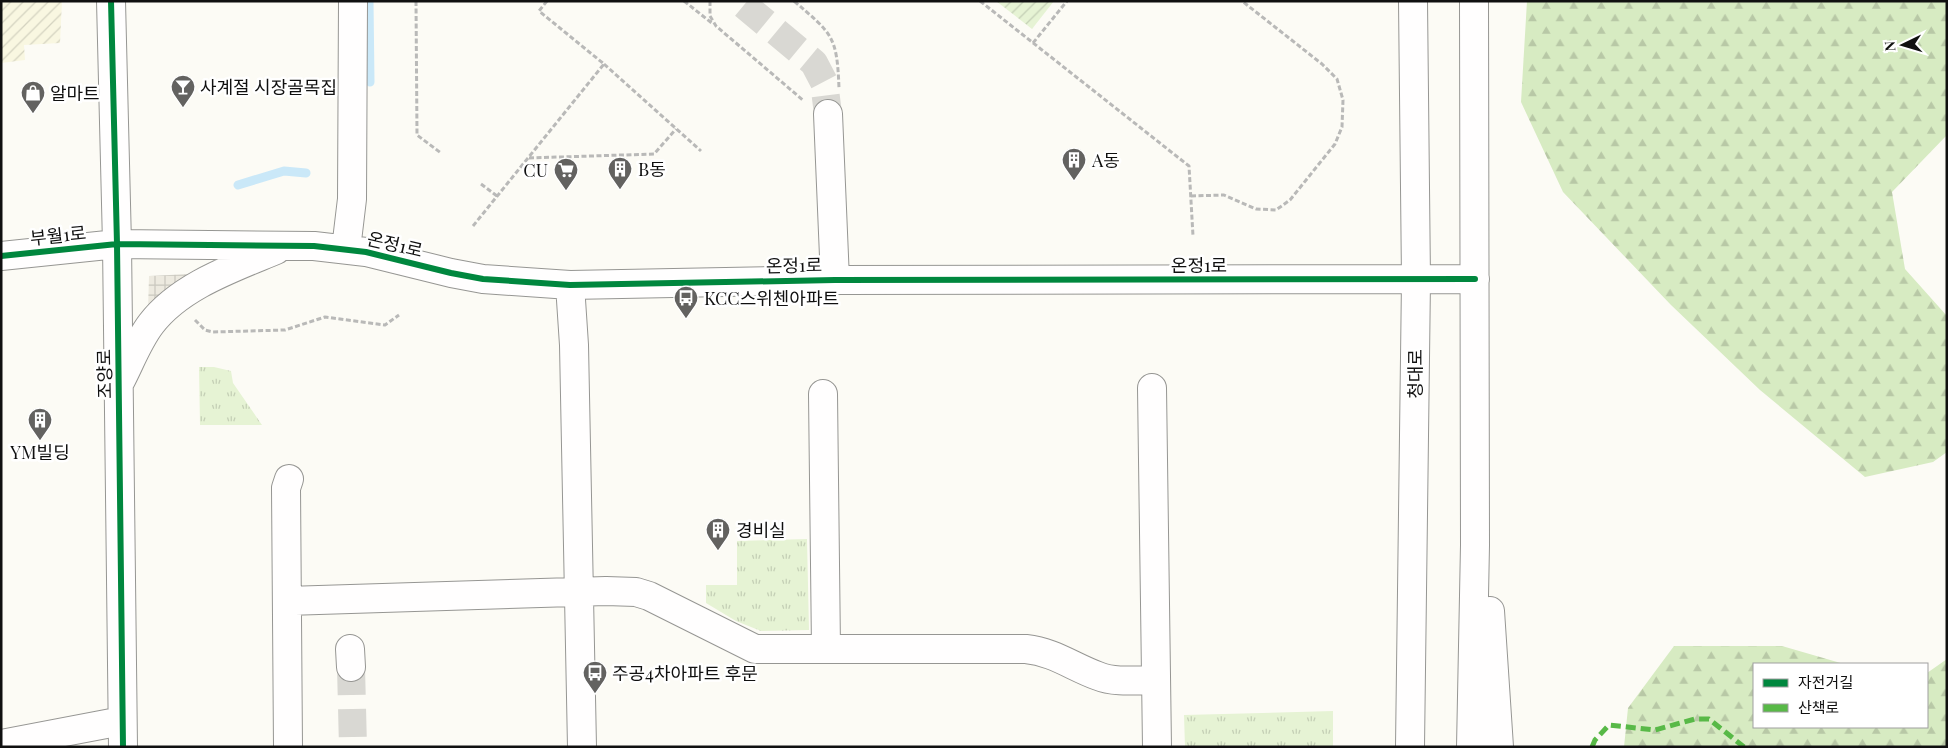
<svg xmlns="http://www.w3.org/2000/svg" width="1948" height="748" font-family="'Playfair Display','Noto Sans KR',serif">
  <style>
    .farmland { fill: url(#farmland-furrows) }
    .forest { fill: url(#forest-firs) }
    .park { fill: url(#park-tufts) }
    .garden { fill: url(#garden-furrows) }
    .plaza { fill: url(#plaza-grid) }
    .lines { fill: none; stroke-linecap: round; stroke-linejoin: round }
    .stream { stroke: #cae8f8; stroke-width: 9 }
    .minor-tunnel { stroke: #d9d8d3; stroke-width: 28; stroke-dasharray: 28 14; stroke-linecap: butt }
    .minor-casing { stroke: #969693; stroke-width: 30 }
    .path { stroke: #b9b9b8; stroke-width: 3; stroke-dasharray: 5 2.5; stroke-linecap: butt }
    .minor { stroke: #fffefe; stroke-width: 28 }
    .quiet { stroke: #58b947; stroke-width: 5; stroke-dasharray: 10 5; stroke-linecap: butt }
    .cycleway-casing { stroke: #fff; stroke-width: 9 }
    .cycleway { stroke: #00873e; stroke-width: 6 }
    .labels { text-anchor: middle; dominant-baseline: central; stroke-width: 5; stroke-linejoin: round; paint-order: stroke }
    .poi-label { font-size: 18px; fill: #101010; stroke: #fff; text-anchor: start }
    .street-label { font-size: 18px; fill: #101010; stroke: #fff }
  </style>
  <defs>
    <pattern id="farmland-furrows" width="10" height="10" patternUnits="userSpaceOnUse" patternTransform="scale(1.25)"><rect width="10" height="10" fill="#f9f7e1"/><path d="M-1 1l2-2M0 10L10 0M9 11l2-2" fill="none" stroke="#d4d3c0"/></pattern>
    <pattern id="forest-firs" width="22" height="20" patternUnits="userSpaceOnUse" patternTransform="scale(1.25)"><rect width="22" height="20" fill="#d7ebc2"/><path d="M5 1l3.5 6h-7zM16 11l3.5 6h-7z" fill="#b8c8a6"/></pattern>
    <pattern id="park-tufts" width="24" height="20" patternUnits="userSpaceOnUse" patternTransform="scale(1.25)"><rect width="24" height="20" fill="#e6f3d4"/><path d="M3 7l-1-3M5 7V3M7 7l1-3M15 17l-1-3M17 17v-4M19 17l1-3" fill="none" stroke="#c4cfb5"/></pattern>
    <pattern id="garden-furrows" width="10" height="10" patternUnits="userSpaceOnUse" patternTransform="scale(1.25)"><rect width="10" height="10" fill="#e6f3d4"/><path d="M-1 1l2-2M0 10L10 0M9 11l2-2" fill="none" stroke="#c4cfb5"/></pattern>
    <pattern id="plaza-grid" width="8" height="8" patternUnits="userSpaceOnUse" patternTransform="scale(1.25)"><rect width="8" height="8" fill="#edeae0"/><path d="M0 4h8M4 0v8" fill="none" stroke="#cac8bf"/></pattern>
  </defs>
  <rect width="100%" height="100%" fill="#fcfbf5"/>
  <path class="farmland" d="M1,1h61l-2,42 -36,2 1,15 -24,3z"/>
  <path class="forest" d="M1527,1h420v134l-55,57 13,77 42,47v136l-14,10 -68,15 -105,-87 -89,-85 -108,-113 -42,-90z
    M1674,646h108l62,18h-90v63h173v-54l20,-14v88h-323l4,-39z"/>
  <path class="park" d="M199,367h15l17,4 2,12 29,42h-62z
    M807,539l2,91 -48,1 -25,-10 -30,-18v-18h31v-44z
    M1333,711v36h-148l-1,-32z"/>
  <path class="garden" d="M996,1h58l-22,28z"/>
  <path class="plaza" d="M190,274v6l-42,31 1,-35z"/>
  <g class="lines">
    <path class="stream" d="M369,1l1,81
      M238,185l46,-14 22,2"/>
    <path class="minor-tunnel" d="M744,5l70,58 10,19 4,32
      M351,667l2,80"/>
    <defs>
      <path id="minor" d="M111,1l6,243 6,503
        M828,114l7,166
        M346,249l6,-50 1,-198
        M1,256l116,-12 197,2 52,6 85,21 32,6 87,6 265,-5 640,-1
        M570,285l4,60 8,402
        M120,382c10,-19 18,-41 31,-58 29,-38 82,-56 125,-74
        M1152,388l5,359
        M823,394l3,255
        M287,601l319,-10 30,1 13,4 106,53h271c28,3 47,18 72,27 17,7 39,4 58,4
        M1490,611l9,136
        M350,649l1,18
        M1,744l121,-23
        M288,747l-2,-259 3,-9
        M1410,747l6,-467 -3,-279
        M1471,747l4,-202 -1,-544"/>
    </defs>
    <use href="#minor" class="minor-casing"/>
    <path class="path" d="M416,1l1,134 24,18
      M684,1l29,23
      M710,1v15l6,10 88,75
      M794,1c38,33 43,34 45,87
      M980,1l209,165 4,70
      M1033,43l34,-42
      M604,64l97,87
      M529,158l125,-4 22,-25
      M481,184l16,12
      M1191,196l33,-1 32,14 20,1 14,-10 45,-56 7,-17 1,-27 -6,-21 -15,-15 -80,-63
      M473,226l131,-162 -65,-53 8,-10
      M195,320l10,10 8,2 72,-2 40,-13 60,8 14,-10"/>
    <use href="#minor" class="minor"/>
    <path class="quiet" d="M1592,747l3,-7 14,-15 46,5 40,-11h14l35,28"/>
    <defs>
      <path id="cycleway" d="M111,1l6,243 6,503
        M1,256l116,-12 197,2 52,6 85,21 32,6 87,6 265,-5 640,-1"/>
    </defs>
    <use href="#cycleway" class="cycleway-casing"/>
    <use href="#cycleway" class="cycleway"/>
  </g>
  <defs>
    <symbol id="bar-pin" viewBox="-11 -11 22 30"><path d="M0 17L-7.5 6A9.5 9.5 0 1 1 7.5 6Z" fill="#636260" stroke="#fff"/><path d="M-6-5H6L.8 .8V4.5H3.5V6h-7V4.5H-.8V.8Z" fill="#fff"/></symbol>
    <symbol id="shop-pin" viewBox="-11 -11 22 30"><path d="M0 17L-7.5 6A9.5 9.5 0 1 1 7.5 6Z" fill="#636260" stroke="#fff"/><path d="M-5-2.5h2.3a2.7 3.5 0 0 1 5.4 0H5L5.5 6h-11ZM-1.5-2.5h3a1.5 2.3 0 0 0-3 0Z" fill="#fff"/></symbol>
    <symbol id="building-pin" viewBox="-11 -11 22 30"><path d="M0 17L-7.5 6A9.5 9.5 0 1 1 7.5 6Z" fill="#636260" stroke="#fff"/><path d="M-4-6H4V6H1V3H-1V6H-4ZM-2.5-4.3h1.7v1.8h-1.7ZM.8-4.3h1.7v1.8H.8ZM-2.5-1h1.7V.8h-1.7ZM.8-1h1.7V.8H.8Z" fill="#fff"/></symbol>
    <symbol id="supermarket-pin" viewBox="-11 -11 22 30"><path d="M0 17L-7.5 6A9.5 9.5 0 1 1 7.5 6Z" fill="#636260" stroke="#fff"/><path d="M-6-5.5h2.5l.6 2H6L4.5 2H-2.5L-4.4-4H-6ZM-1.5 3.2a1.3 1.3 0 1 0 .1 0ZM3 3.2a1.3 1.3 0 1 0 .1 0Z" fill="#fff"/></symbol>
    <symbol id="bus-pin" viewBox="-11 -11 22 30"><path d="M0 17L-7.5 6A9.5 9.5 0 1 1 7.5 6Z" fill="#636260" stroke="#fff"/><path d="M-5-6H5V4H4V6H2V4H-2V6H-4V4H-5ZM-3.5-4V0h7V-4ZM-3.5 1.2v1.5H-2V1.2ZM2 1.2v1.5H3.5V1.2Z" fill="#fff"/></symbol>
  </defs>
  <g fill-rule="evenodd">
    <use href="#bar-pin" x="169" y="73" width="28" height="38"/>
    <use href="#shop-pin" x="19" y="79" width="28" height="38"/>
    <use href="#building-pin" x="1060" y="146" width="28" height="38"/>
    <use href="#building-pin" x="606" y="155" width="28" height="38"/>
    <use href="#supermarket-pin" x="552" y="156" width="28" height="38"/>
    <use href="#bus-pin" x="672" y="284" width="28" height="38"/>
    <use href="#building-pin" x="26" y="406" width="28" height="38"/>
    <use href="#building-pin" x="704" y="516" width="28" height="38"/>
    <use href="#bus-pin" x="581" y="659" width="28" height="38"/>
  </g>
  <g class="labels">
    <g class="poi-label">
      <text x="200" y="87">사계절 시장골목집</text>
      <text x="50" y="93">알마트</text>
      <text x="1092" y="160">A동</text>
      <text x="638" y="169">B동</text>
      <text x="548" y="170" text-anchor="end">CU</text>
      <text x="704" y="298">KCC스위첸아파트</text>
      <text x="40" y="452" text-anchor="middle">YM빌딩</text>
      <text x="736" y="530">경비실</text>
      <text x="612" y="673">주공4차아파트 후문</text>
    </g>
    <g class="street-label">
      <text transform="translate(58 235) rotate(-6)">부월1로</text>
      <text transform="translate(395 244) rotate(13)">온정1로</text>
      <text transform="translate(794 265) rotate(-1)">온정1로</text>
      <text x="1199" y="265">온정1로</text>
      <text transform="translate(104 374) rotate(-91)">조양로</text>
      <text transform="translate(1415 374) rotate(-90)">청대로</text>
    </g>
  </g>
  <rect width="1948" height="748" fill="none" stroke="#101010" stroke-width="5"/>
  <rect x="1753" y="663" width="175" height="65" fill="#ffffff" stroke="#9f9f9f"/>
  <rect x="1763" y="679" width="25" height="8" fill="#00873e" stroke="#9f9f9f"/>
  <text x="1798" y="688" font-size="15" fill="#101010">자전거길</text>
  <rect x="1763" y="704" width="25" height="8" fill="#58b947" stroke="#9f9f9f"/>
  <text x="1798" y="713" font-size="15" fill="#101010">산책로</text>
  <g transform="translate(1903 45) rotate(265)" stroke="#ffffff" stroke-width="4" paint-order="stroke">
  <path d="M0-4L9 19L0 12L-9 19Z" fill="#101010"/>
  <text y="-8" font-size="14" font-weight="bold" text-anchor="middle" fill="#101010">N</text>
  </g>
</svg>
